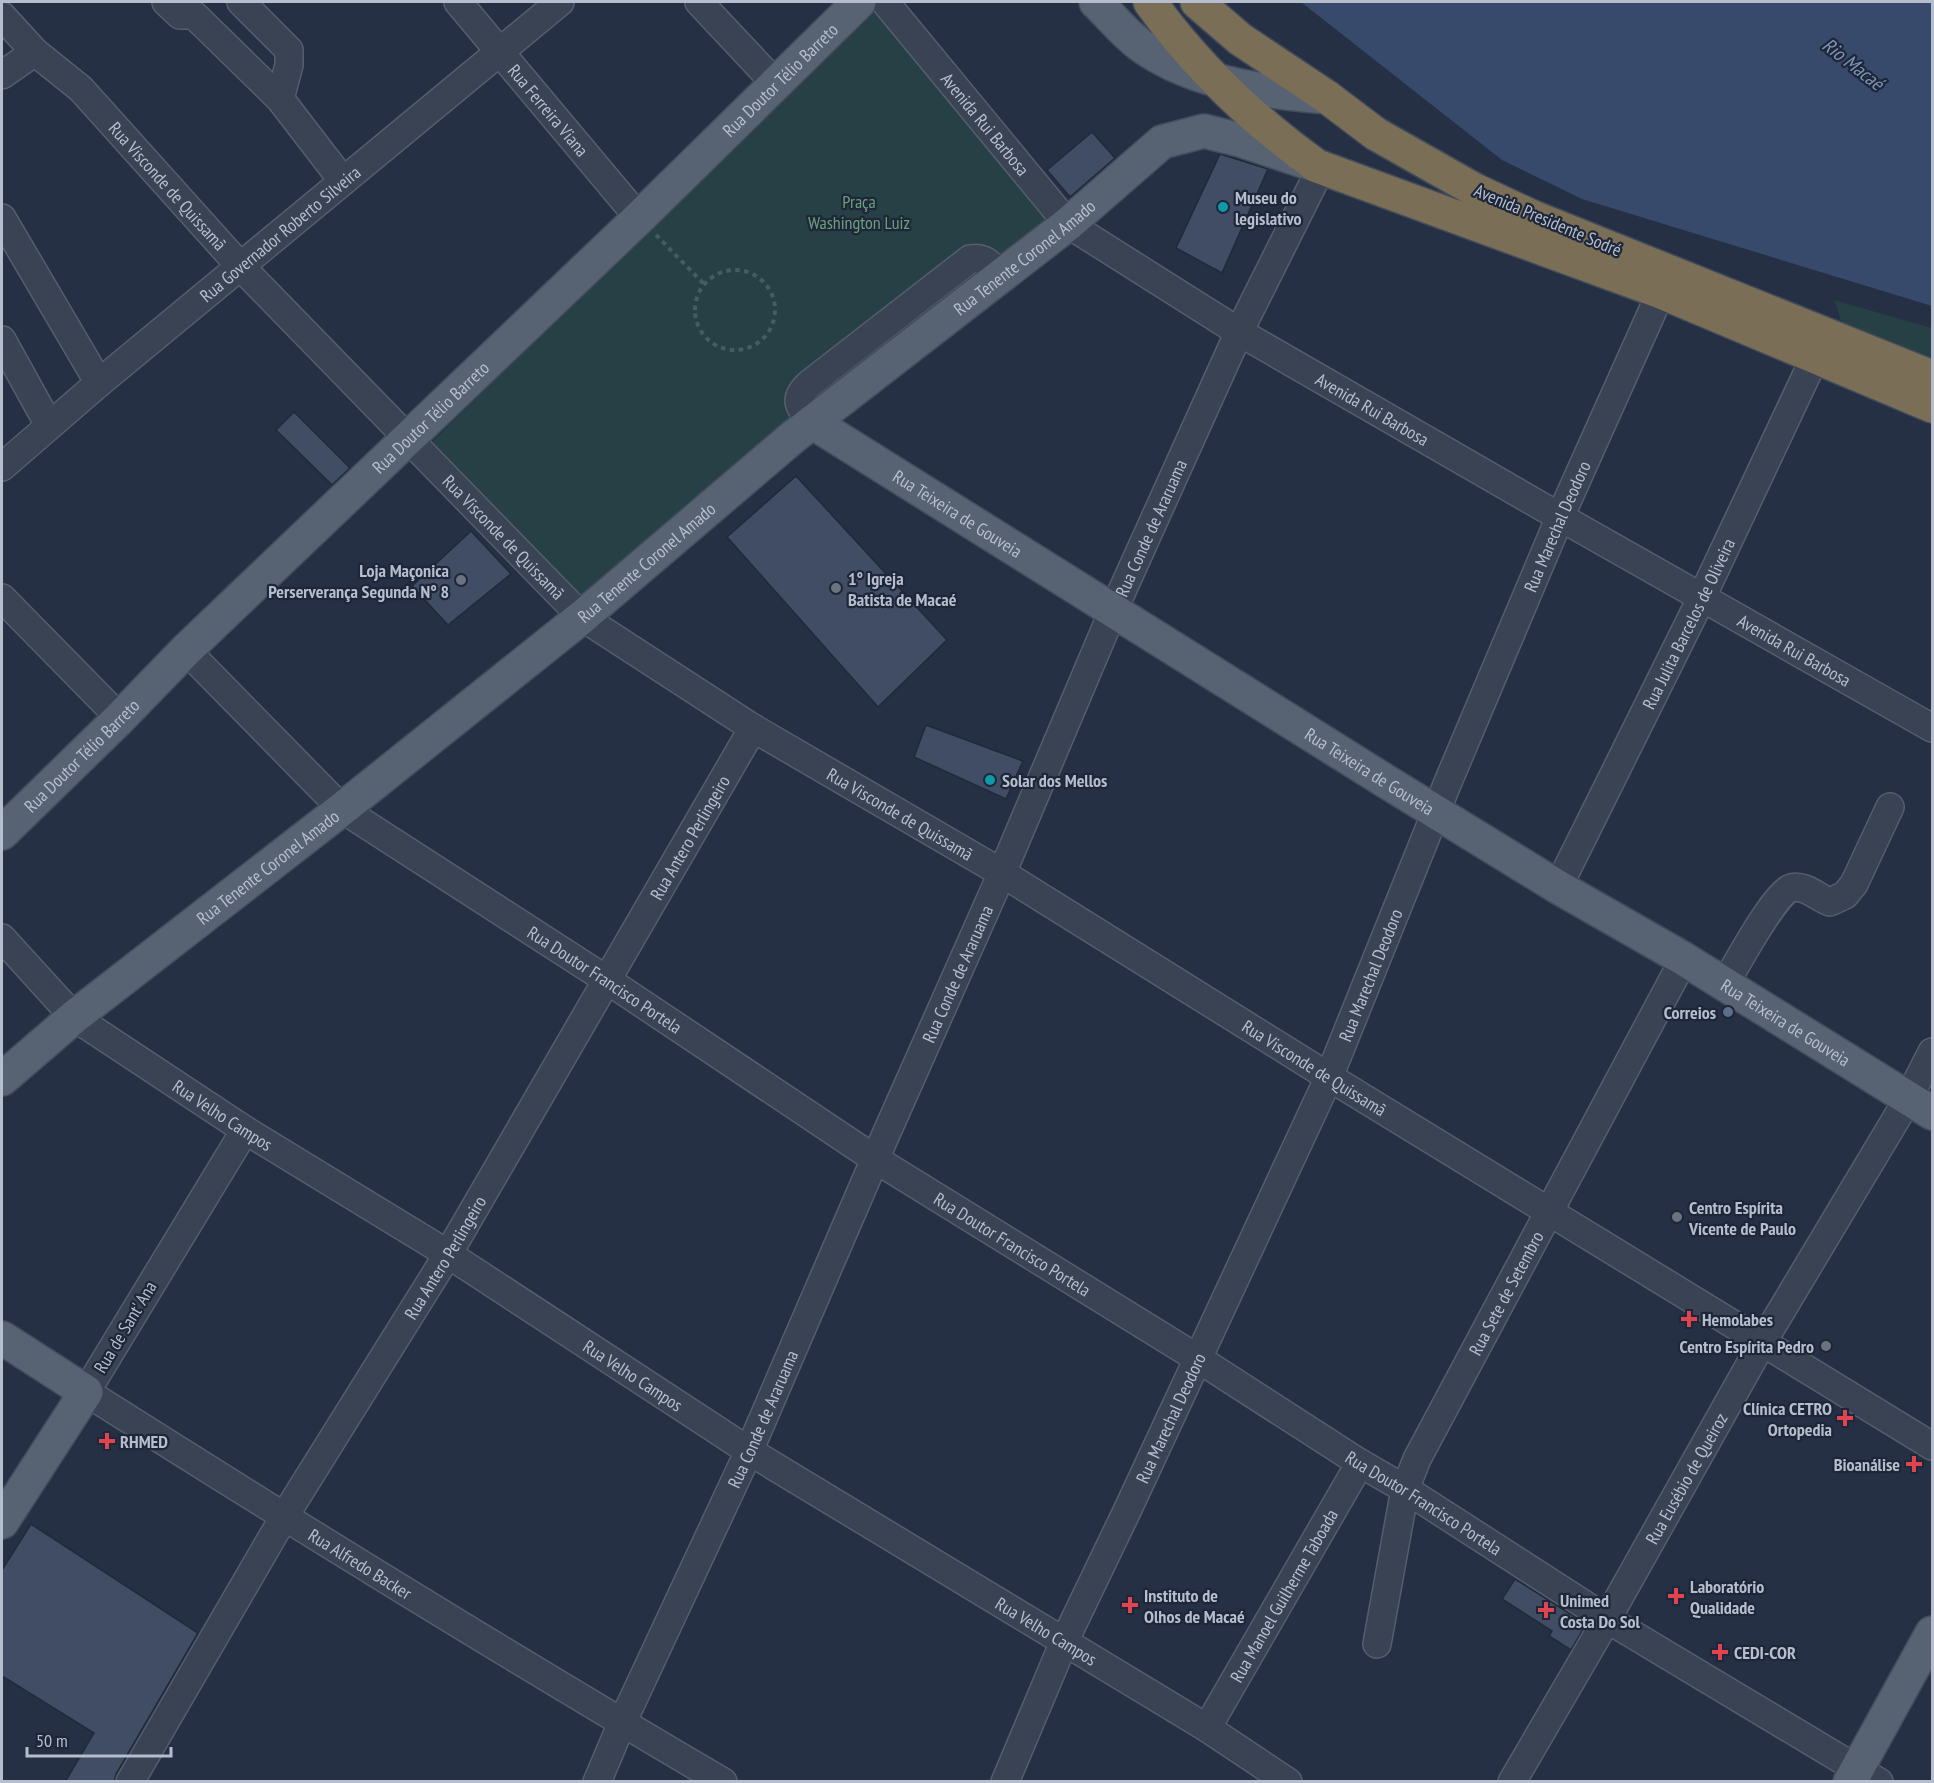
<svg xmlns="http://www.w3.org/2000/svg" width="1934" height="1783" font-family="'PT Sans Narrow',sans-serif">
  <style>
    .green { fill: #274045 }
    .water { fill: #374a6c }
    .building { fill: #404d64; stroke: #202a3b; stroke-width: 1.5 }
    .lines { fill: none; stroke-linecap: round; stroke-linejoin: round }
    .minor-casing { stroke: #545e6e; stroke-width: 30 }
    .major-casing { stroke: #434c5d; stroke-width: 36 }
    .highway-casing { stroke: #414b5b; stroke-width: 36 }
    .path { stroke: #455d61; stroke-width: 4; stroke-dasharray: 4.5 4.5; stroke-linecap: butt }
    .minor { stroke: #394353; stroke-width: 27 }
    .major { stroke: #576273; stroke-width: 33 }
    .highway { stroke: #7a6e56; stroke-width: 33 }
    .culture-dot { fill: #0f9aa8; stroke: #1e2739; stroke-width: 2 }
    .worship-dot { fill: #6b7280; stroke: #1e2739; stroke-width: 2 }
    .service-dot { fill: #5c6f8a; stroke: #1e2739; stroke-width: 2 }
    .health-dot { fill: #e0444e; stroke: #1e2739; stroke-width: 2 }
    .labels { text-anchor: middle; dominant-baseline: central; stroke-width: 4.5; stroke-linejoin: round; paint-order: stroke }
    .street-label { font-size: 18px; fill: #b6becd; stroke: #1e2739 }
    .poi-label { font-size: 18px; font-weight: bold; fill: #b6becd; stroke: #1e2739; text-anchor: start }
    .park-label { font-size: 18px; fill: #6ca07b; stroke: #1e2739 }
    .water-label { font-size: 20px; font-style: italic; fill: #7c92b6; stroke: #1e2739 }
  </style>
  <rect width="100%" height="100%" fill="#253044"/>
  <path class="green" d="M874,8l189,215 -478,377 -153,-158z
    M1834,300l98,28v34l-89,-36z"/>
  <path class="water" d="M1301,2h631v304l-350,-107 -80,-39z"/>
  <path class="building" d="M1092,132l23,26 -45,39 -23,-27z
    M1220,154l48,15 -46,104 -46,-25z
    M294,412l56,56 -18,17 -56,-55z
    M796,476l151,164 -69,67 -151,-170z
    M471,531l40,43 -63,51 -36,-39z
    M926,725l97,36 -17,38 -92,-42z
    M31,1524l167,109 -82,141 -2,8h-49l29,-49 -92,-57v-106z
    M1515,1579l71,45 -15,26 -22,-14 3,-5 -50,-32z"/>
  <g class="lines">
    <defs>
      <g id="minor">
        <path d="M166,2l14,13h14l86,84 63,82"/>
        <path d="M241,2l48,48v15l-9,34"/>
        <path id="s1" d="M458,2l181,216"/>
        <path d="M699,2l76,81"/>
        <path id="s2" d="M885,2l183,222 171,108 321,185 372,211"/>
        <path id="s3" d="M2,16l33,36 46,37 160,178 341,350 171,111 249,145 327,204 603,369"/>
        <path d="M2,75l33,-23"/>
        <path d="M2,218l97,165"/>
        <path d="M2,340l47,85"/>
        <path d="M812,422c-13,-16 -20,-22 -3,-38l161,-125c15,-3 21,6 30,16"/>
        <path id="s4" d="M2,467l97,-84 461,-381"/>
        <path d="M2,598l118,120"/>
        <path id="s5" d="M186,650l156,159 265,171 268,179 322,199 163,105 45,26 202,130 272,163"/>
        <path id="s6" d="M1558,887l144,-290 113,-240"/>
        <path id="s7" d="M2,938l72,79 171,113 203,124 301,197 458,277 81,54"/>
        <path d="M1725,984c10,-17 50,-91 66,-96 14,-4 27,10 39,14l15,-7 9,-11 36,-77"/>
        <path id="s8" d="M245,1130l-159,262c210,133 422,264 637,390"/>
        <path id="s9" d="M1377,1644l28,-155 12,-30 267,-500"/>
        <path id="s10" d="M1207,1728l153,-265"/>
        <path id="s11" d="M130,1782l154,-265 164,-263 305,-526"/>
        <path id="s12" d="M597,1782l25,-59 127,-272 126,-292 127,-286 111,-262 126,-279 82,-164"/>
        <path id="s13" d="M1005,1782l59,-140 63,-131 202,-434 119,-295 112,-265 101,-225"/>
        <path id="s14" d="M1512,1782l95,-163 155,-276 146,-244 24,-47"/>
      </g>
      <g id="major">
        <path d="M1096,2c16,15 31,35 50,47 52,35 120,43 181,48"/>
        <path id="s15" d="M812,422l575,360 171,105 126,72 248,154"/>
        <path id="s16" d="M2,833l118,-115 66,-68 453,-432 220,-216"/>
        <path id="s17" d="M2,1079l72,-62 268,-208 240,-192 211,-180 275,-213 94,-82 42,-11 36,9 72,24"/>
        <path d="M2,1338l84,54 -84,130"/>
        <path d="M1850,1782l82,-149"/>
      </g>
      <path id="highway" d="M1150,2c46,64 103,118 167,164l344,126 271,114
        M1197,2l43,37 87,58 49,37 99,56 58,27 399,160"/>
    </defs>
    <use href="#minor" class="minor-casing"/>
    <use href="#major" class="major-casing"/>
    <use href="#highway" class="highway-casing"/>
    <path class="path" d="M656,235l48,49
      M695 310a40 40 0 1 1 80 0a40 40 0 1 1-80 0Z"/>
    <use href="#minor" class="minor"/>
    <use href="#major" class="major"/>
    <use href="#highway" class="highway"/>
  </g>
  <g class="culture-dot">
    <circle cx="1223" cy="207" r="6"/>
    <circle cx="990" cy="780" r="6"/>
  </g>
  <g class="worship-dot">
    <circle cx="461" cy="580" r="6"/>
    <circle cx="836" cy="588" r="6"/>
    <circle cx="1677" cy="1217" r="6"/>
    <circle cx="1826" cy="1346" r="6"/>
  </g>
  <circle class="service-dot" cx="1728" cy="1012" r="6"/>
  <g class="health-dot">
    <path d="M1686 1310h6v6h6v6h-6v6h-6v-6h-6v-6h6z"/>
    <path d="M1842 1409h6v6h6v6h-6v6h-6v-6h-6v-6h6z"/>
    <path d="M104 1432h6v6h6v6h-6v6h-6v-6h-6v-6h6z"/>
    <path d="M1911 1455h6v6h6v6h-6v6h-6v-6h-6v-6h6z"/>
    <path d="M1673 1587h6v6h6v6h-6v6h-6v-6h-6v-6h6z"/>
    <path d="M1127 1596h6v6h6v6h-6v6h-6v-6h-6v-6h6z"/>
    <path d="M1543 1601h6v6h6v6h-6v6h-6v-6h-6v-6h6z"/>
    <path d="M1717 1643h6v6h6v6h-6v6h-6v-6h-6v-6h6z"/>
  </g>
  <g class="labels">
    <g class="street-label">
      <text stroke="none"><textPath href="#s16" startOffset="1083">Rua Doutor Télio Barreto</textPath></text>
      <text stroke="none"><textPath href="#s1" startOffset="141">Rua Ferreira Viana</textPath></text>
      <text stroke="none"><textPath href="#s2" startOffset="158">Avenida Rui Barbosa</textPath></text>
      <text stroke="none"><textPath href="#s3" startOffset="238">Rua Visconde de Quissamã</textPath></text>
      <text transform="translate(1548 220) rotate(23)">Avenida Presidente Sodré</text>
      <text stroke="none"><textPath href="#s4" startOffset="363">Rua Governador Roberto Silveira</textPath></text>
      <text stroke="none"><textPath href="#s17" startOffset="1312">Rua Tenente Coronel Amado</textPath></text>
      <text stroke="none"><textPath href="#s2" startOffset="644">Avenida Rui Barbosa</textPath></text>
      <text stroke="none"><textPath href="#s16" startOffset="597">Rua Doutor Télio Barreto</textPath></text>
      <text stroke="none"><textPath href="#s15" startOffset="172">Rua Teixeira de Gouveia</textPath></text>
      <text stroke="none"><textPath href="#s13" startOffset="1372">Rua Marechal Deodoro</textPath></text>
      <text stroke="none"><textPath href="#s12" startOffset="1371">Rua Conde de Araruama</textPath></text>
      <text stroke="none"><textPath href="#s3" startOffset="724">Rua Visconde de Quissamã</textPath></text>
      <text stroke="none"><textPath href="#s17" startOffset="826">Rua Tenente Coronel Amado</textPath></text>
      <text stroke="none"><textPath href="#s6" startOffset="294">Rua Julita Barcelos de Oliveira</textPath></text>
      <text stroke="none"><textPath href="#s2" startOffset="1130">Avenida Rui Barbosa</textPath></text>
      <text stroke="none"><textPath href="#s16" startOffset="111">Rua Doutor Télio Barreto</textPath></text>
      <text stroke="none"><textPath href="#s15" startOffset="658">Rua Teixeira de Gouveia</textPath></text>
      <text stroke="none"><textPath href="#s3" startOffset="1210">Rua Visconde de Quissamã</textPath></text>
      <text stroke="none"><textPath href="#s11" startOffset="1098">Rua Antero Perlingeiro</textPath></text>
      <text stroke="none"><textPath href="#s17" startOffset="340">Rua Tenente Coronel Amado</textPath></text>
      <text stroke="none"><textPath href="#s12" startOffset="885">Rua Conde de Araruama</textPath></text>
      <text stroke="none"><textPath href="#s13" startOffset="886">Rua Marechal Deodoro</textPath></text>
      <text stroke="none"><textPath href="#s5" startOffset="536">Rua Doutor Francisco Portela</textPath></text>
      <text stroke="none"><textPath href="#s15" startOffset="1144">Rua Teixeira de Gouveia</textPath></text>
      <text stroke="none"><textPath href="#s3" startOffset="1696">Rua Visconde de Quissamã</textPath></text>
      <text stroke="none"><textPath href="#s7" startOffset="285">Rua Velho Campos</textPath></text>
      <text stroke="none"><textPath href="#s5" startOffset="1022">Rua Doutor Francisco Portela</textPath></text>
      <text stroke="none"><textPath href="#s11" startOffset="612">Rua Antero Perlingeiro</textPath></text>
      <text stroke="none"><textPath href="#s9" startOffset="378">Rua Sete de Setembro</textPath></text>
      <text transform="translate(125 1327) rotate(-59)">Rua de Sant' Ana</text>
      <text stroke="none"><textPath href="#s7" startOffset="771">Rua Velho Campos</textPath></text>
      <text stroke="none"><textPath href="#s13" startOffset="400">Rua Marechal Deodoro</textPath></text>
      <text stroke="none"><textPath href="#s12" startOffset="399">Rua Conde de Araruama</textPath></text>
      <text stroke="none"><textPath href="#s14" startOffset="350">Rua Eusébio de Queiroz</textPath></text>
      <text stroke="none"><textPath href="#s5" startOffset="1508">Rua Doutor Francisco Portela</textPath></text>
      <text stroke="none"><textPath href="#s8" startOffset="630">Rua Alfredo Backer</textPath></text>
      <text stroke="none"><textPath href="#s10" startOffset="153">Rua Manoel Guilherme Taboada</textPath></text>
      <text stroke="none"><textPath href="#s7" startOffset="1257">Rua Velho Campos</textPath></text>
    </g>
    <g class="poi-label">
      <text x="1235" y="197">Museu do<tspan x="1235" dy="21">legislativo</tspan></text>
      <text x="449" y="570" text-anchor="end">Loja Maçonica<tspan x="449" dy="21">Perserverança Segunda N° 8</tspan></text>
      <text x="848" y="578">1° Igreja<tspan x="848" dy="21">Batista de Macaé</tspan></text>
      <text x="1002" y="780">Solar dos Mellos</text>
      <text x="1716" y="1012" text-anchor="end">Correios</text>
      <text x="1689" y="1207">Centro Espírita<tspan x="1689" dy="21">Vicente de Paulo</tspan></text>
      <text x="1702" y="1319">Hemolabes</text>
      <text x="1814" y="1346" text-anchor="end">Centro Espírita Pedro</text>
      <text x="1832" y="1408" text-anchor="end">Clínica CETRO<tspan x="1832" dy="21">Ortopedia</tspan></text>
      <text x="120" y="1441">RHMED</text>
      <text x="1900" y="1464" text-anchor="end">Bioanálise</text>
      <text x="1690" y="1586">Laboratório<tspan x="1690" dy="21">Qualidade</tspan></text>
      <text x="1144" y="1595">Instituto de<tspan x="1144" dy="21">Olhos de Macaé</tspan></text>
      <text x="1560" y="1600">Unimed<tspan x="1560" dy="21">Costa Do Sol</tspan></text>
      <text x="1734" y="1652">CEDI-COR</text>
    </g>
    <g class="park-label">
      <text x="859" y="201">Praça<tspan x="859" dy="21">Washington Luiz</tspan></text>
    </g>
    <g class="water-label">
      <text transform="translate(1853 64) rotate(38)">Rio Macaé</text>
    </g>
  </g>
  <rect width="1934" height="1783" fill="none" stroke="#b6becd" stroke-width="6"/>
  <path d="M27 1747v9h144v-9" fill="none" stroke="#b6becd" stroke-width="3"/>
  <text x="36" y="1747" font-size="18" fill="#b6becd" stroke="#1e2739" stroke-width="4.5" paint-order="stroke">50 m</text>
</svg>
